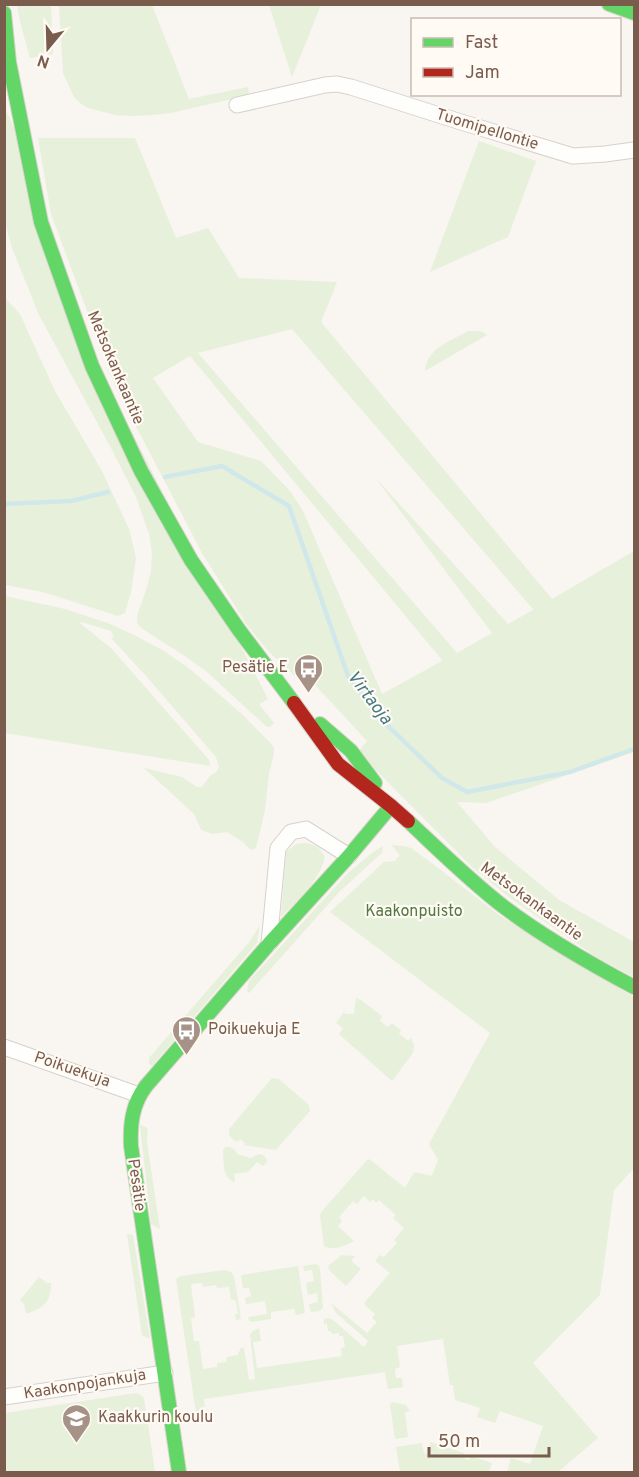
<svg xmlns="http://www.w3.org/2000/svg" width="639" height="1477" font-family="Overpass,sans-serif">
  <style>
    .green { fill: #e7f0db; fill-rule: evenodd }
    .lines { fill: none; stroke-linecap: round; stroke-linejoin: round }
    .stream { stroke: #d0e8ea; stroke-width: 4.5 }
    .street-casing { stroke: #d7d1cb; stroke-width: 17 }
    .fast-casing { stroke: #d9d2cb; stroke-width: 16 }
    .jam-casing { stroke: #d9d2cb; stroke-width: 16 }
    .street { stroke: #fefefd; stroke-width: 15 }
    .fast { stroke: #63d668; stroke-width: 14 }
    .jam { stroke: #b3261e; stroke-width: 14 }
    .labels { text-anchor: middle; dominant-baseline: central; stroke-width: 4.5; stroke-linejoin: round; paint-order: stroke }
    .street-label { font-size: 16px; fill: #7a5c4d; stroke: #fffaf3 }
    .poi-label { font-size: 16px; fill: #7a5c4d; stroke: #fffaf3; text-anchor: start }
    .park-label { font-size: 16px; fill: #537a41; stroke: #fffaf3 }
    .water-label { font-size: 18px; font-style: italic; fill: #437c86; stroke: #fffaf3 }
  </style>
  <rect width="100%" height="100%" fill="#f9f5f0"/>
  <path class="green" d="M17,5h34l2,49 -23,4 -10,-36z
    M59,5h93l37,94 59,-12 1,8 -78,18 -20,2 -17,1 -19,-1 -27,-7 -8,-5 -6,-6 -11,-24z
    M269,5h52l-29,72z
    M4,106l14,31 37,144 213,418 -9,5 15,19 -4,4h-3l-60,-55 -22,-16 -38,-24 -8,-6 -2,-4v-6l10,-29 4,-17 1,-17 -3,-19 -13,-37 -24,-47 -73,-135 -27,-67 -7,-26z
    M38,138h97l41,100 32,-10 31,50 98,4 -16,40 231,277 82,-48v201l-148,51 -29,-1 38,45 64,53 75,42v35l-36,-19 -88,-60 -38,-31 -114,-115 9,-11 -61,-66h-12l-26,-24 -21,-26 -45,-72 -87,-167 -64,-172zM292,329l241,280v1l-25,14 -134,-148 118,157 -35,20 -259,-300zM190,356l252,304v1l-60,33 -79,-183 -13,-20 -29,-30 -63,-19 -45,-64z
    M479,141l57,20 -28,76 -78,35z
    M4,297l16,17 35,77 47,80 27,58 7,29 -5,34 -6,21 -7,3 -75,-24 -38,-7z
    M468,331h13l6,4 -62,36c1,-22 26,-30 43,-40z
    M5,596l60,13 43,14 26,12 30,16 26,18 54,47 30,31v6l-5,21 -4,36 -9,38 -5,2 -8,-8 -16,-10 -15,2 -11,-4 -7,-16 -50,-46 38,9 15,10h5l8,-11 6,-4 3,-5 -3,-10 -70,-81 -35,-38 3,-1 -3,-6 -30,-9 -1,1 32,26 97,111 1,6 -205,-33z
    M307,843l11,4 7,10c-6,25 -27,42 -44,60l5,-65 10,-8z
    M391,845l13,1 7,2 22,16 66,51 135,82v171l-20,22 -14,105 -67,68 65,75 -40,34h-51l4,-14 19,6 13,-38 -43,-15 -5,12 -18,-6 3,-9 -25,-8 -2,-15h-3l-7,-46 -46,7 3,21 -5,2 1,9h6l1,9 -15,2 -3,-17 -181,27 1,13 -9,1 -20,-134 5,-3 43,-6 7,2 3,4 7,43 -5,1 -1,-6h3l-2,-13 -5,-2 -2,-12 -12,1 -1,-3 -13,2 -1,-4 -11,1 4,33 -4,1 3,23h5l4,28 14,-2v-4l10,-1 -1,-5 12,-2v-3l2,-1v-3h4l5,32 6,-1 -5,-44 3,-4 6,-3 2,13 -8,1 4,26 85,-12 -1,-8 4,-1 -2,-11h-4v-3l-7,1 -1,-3h-3l-1,-8 -3,1v-5l4,-1 5,2 31,27 4,-6 -32,-28 -5,-10 36,30 10,-11 -5,-4 3,-4 -10,-9v-3l25,-29 -15,-12 5,-6 4,2 13,-14 -3,-3 10,-12 -11,-10 3,-3 -17,-15 -3,3 -3,-4 -3,3 -6,-6 -7,8 -4,-3 -14,16 3,4 -4,5 16,15c-8,5 -21,10 -30,5l-4,-31 2,-4 46,-52 4,2 33,27 9,-16 18,4 6,-16 -9,-16 61,-111 -160,-121 54,-50 11,-1 5,-6z
    M383,846l-1,7 -42,38 -91,102 -2,-2 2,-10 99,-108 25,-21z
    M260,925l-3,18 -105,123 -3,-2v-6l101,-117z
    M356,998l5,2 21,16 -2,5 8,6 4,-4 9,7 -2,4 9,7 3,-3 3,7 -1,8 -21,28 -53,-47 4,-6 -7,-5 8,-11 1,2h9z
    M272,1078l7,1 30,26 1,6 -34,39 -32,-5 1,-2 -5,-4 -2,3c-6,-2 -10,-6 -9,-13z
    M140,1125c11,2 7,8 7,17l13,87 -9,-5z
    M225,1147c6,-1 10,2 12,7l14,4c6,-4 10,-6 15,0l1,4 -4,4 -6,-4 -9,10 -14,2 1,8c-13,-3 -11,-19 -12,-31z
    M127,1234l6,1 17,104 -8,-4z
    M342,1255l13,1 -4,5 10,8 -15,17 -15,-14 -3,-5 1,-2z
    M316,1264l3,2 1,4 3,37 -3,4 -9,1 -2,-8 9,-2 -1,-9 -9,2 -2,-12 8,-2 -2,-11 -8,1 -1,-5z
    M298,1266l7,47 -9,2 -2,-6 -23,3v7l-20,3 -2,-2 -1,-3 19,-3 -2,-13 -19,3 -1,-6 6,-2 -2,-8h-6l-2,-13z
    M39,1277l8,6h4c0,19 -7,25 -25,31l-2,-10 -4,-4z
    M136,1393l3,1 5,4 11,74h-150v-59z
    M392,1402l14,3 4,6 -5,1 3,25 -13,2 -5,-34z
    M430,1442l9,3 -1,3 6,2 1,-3 19,6 -1,5 6,2 2,-4 21,7 -3,9h-89l-4,-25 26,-4 2,10 8,3 -2,-7z"/>
  <g class="lines">
    <path class="stream" d="M165,477l57,-11 67,40 59,170 38,48 56,54 25,14 103,-20 64,-23
      M4,504l67,-3 37,-9"/>
    <defs>
      <path id="street" d="M237,105l88,-20 12,-1 14,3 110,35 112,34 32,-2 29,-4
        M269,944l9,-96 13,-16 15,-3 43,27
        M4,1047l135,48
        M4,1397l161,-24"/>
      <path id="fast" d="M609,4l25,9
        M4,13l5,49 32,160 51,144 49,105 50,89 48,70 55,73
        M320,724l31,27 24,32
        M408,821c31,29 62,60 96,86 41,31 85,56 130,80
        M179,1472l-48,-326c-1,-21 1,-42 15,-60l123,-142 80,-88 42,-50"/>
      <path id="jam" d="M294,703l44,61 53,42 17,15"/>
    </defs>
    <use href="#street" class="street-casing"/>
    <use href="#fast" class="fast-casing"/>
    <use href="#jam" class="jam-casing"/>
    <use href="#street" class="street"/>
    <use href="#fast" class="fast"/>
    <use href="#jam" class="jam"/>
  </g>
  <defs>
    <symbol id="bus-pin" viewBox="-11 -11 22 30"><path d="M0 17L-7.5 6A9.5 9.5 0 1 1 7.5 6Z" fill="#a69286" stroke="#fffaf3"/><path d="M-5-6H5V4H4V6H2V4H-2V6H-4V4H-5ZM-3.5-4V0h7V-4ZM-3.5 1.2v1.5H-2V1.2ZM2 1.2v1.5H3.5V1.2Z" fill="#fff"/></symbol>
    <symbol id="school-pin" viewBox="-11 -11 22 30"><path d="M0 17L-7.5 6A9.5 9.5 0 1 1 7.5 6Z" fill="#a69286" stroke="#fffaf3"/><path d="M0-5L7-2L0 1L-7-2ZM-4 1L0 2.5L4 1V4Q0 6-4 4Z" fill="#fff"/></symbol>
  </defs>
  <g fill-rule="evenodd">
    <use href="#bus-pin" x="292" y="652" width="33" height="45"/>
    <use href="#bus-pin" x="170" y="1014" width="33" height="45"/>
    <use href="#school-pin" x="60" y="1402" width="33" height="45"/>
  </g>
  <g class="labels">
    <g class="street-label">
      <text transform="translate(487 130) rotate(17)">Tuomipellontie</text>
      <text transform="translate(115 368) rotate(67)">Metsokankaantie</text>
      <text transform="translate(531 902) rotate(36)">Metsokankaantie</text>
      <text transform="translate(72 1070) rotate(19)">Poikuekuja</text>
      <text transform="translate(136 1185) rotate(82)">Pesätie</text>
      <text transform="translate(85 1385) rotate(-9)">Kaakonpojankuja</text>
    </g>
    <g class="poi-label">
      <text x="288" y="668" text-anchor="end">Pesätie E</text>
      <text x="208" y="1030">Poikuekuja E</text>
      <text x="98" y="1418">Kaakkurin koulu</text>
    </g>
    <g class="park-label">
      <text x="414" y="912">Kaakonpuisto</text>
    </g>
    <g class="water-label">
      <text transform="translate(369 698) rotate(53)">Virtaoja</text>
    </g>
  </g>
  <rect width="639" height="1477" fill="none" stroke="#7a5c4d" stroke-width="12"/>
  <rect x="411" y="18" width="210" height="78" fill="#fffaf3" stroke="#cabbb1" stroke-width="1.5"/>
  <rect x="423" y="38" width="30" height="9" fill="#63d668" stroke="#cabbb1" stroke-width="1.5"/>
  <text x="465" y="48" font-size="18" fill="#7a5c4d">Fast</text>
  <rect x="423" y="68" width="30" height="9" fill="#b3261e" stroke="#cabbb1" stroke-width="1.5"/>
  <text x="465" y="78" font-size="18" fill="#7a5c4d">Jam</text>
  <g transform="translate(48 48) rotate(199)" stroke="#fffaf3" stroke-width="4.5" paint-order="stroke">
  <path d="M0-4.5L10 22L0 15L-10 22Z" fill="#7a5c4d"/>
  <text y="-9" font-size="16" font-weight="bold" text-anchor="middle" fill="#7a5c4d">N</text>
  </g>
  <path d="M429 1447v9h120v-9" fill="none" stroke="#7a5c4d" stroke-width="3"/>
  <text x="438" y="1447" font-size="18" fill="#7a5c4d" stroke="#fffaf3" stroke-width="4.5" paint-order="stroke">50 m</text>
</svg>
